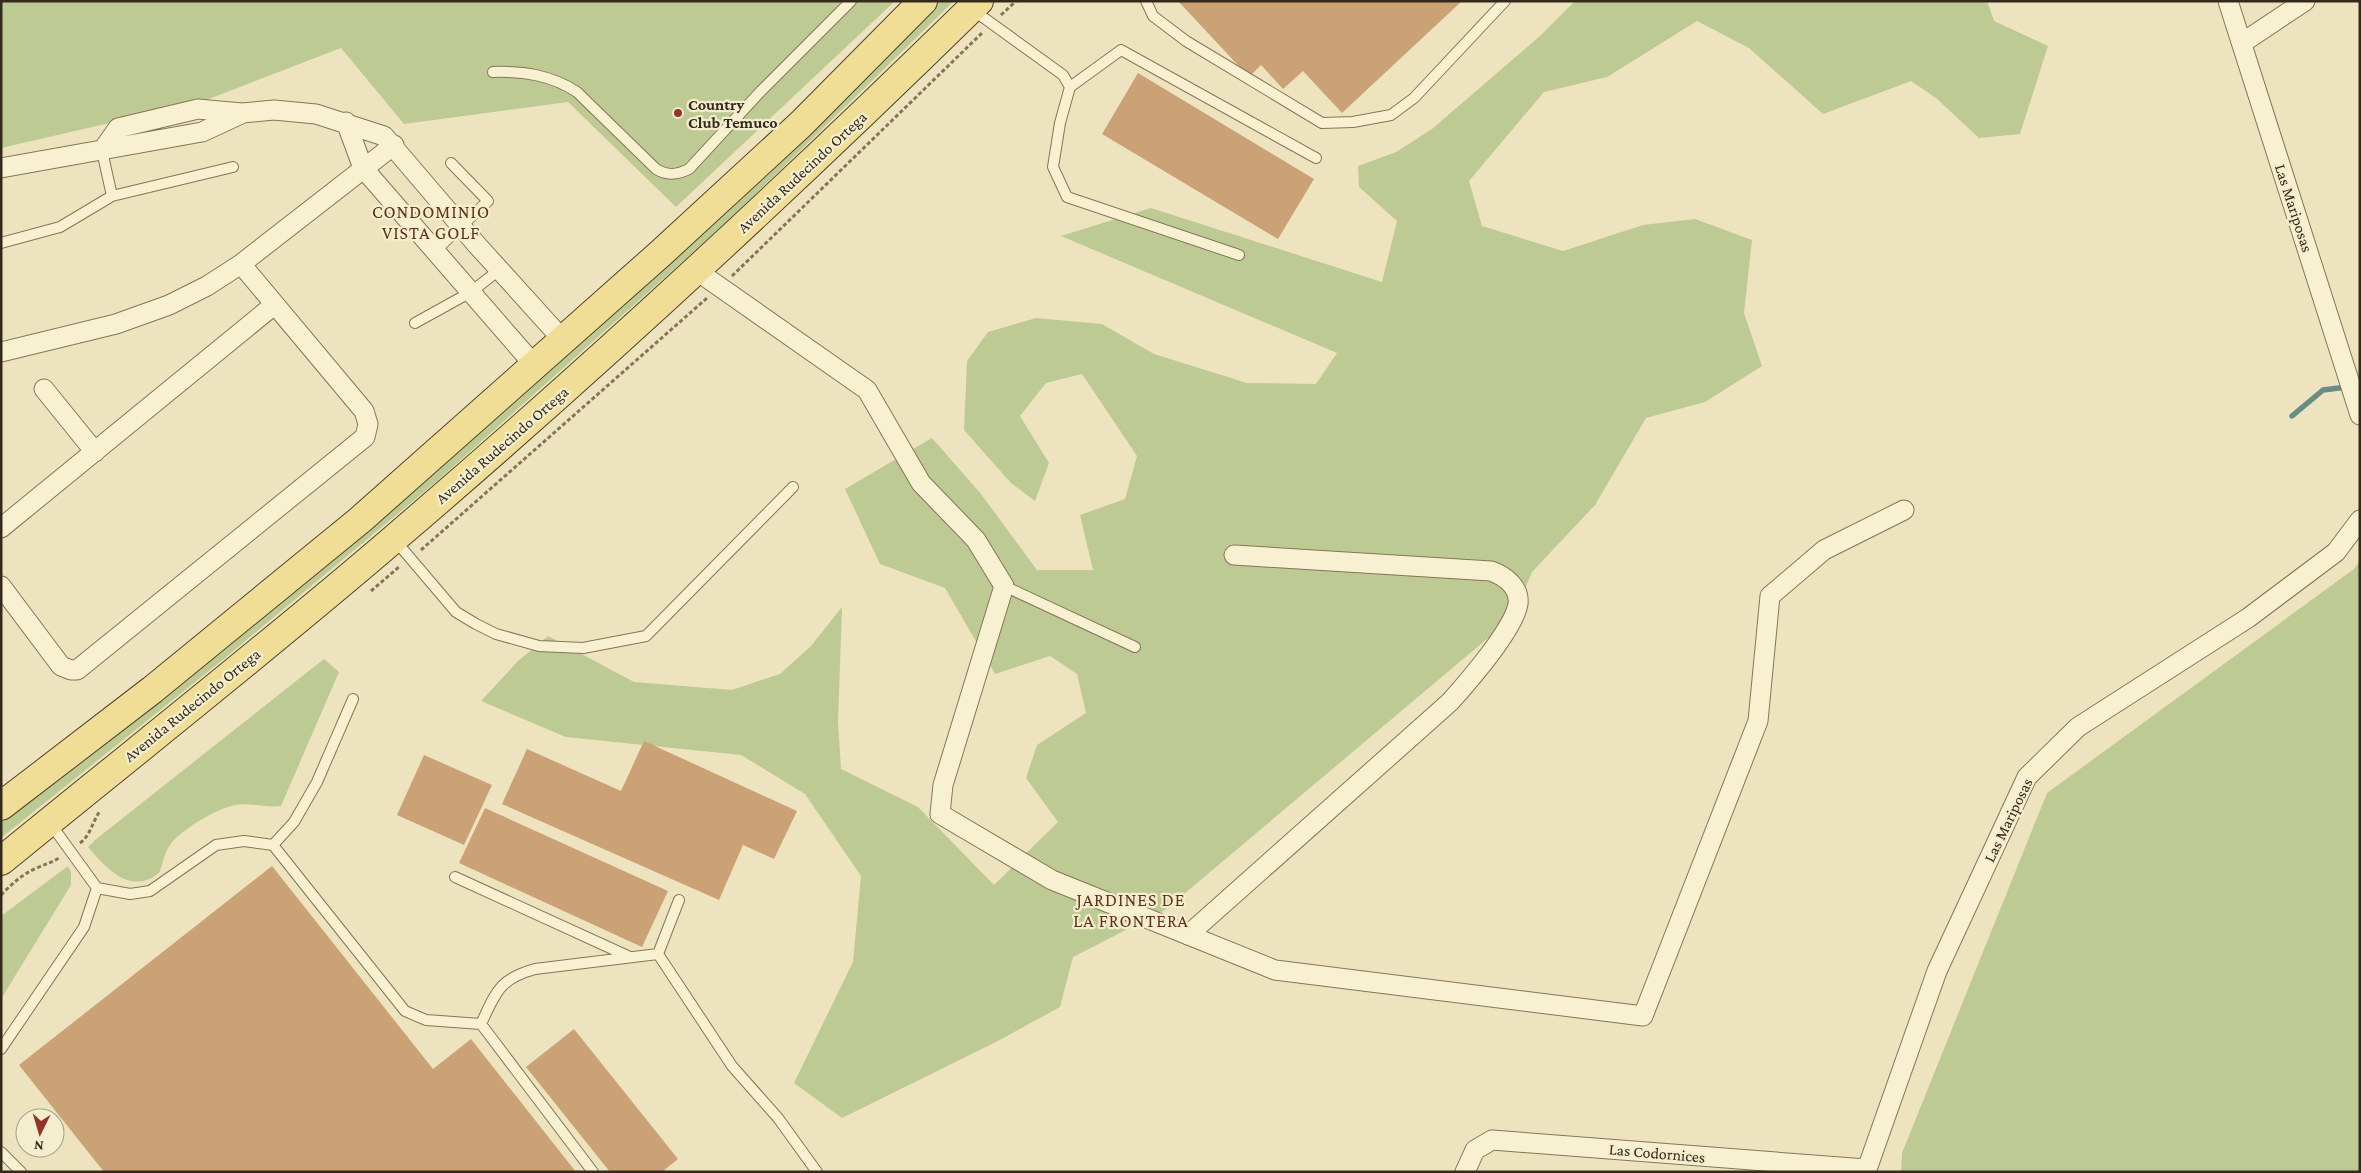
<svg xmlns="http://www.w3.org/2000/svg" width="2361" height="1173" font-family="'Crimson Pro',serif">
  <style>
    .green { fill: #beca93 }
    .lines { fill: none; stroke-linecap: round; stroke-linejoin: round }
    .stream { stroke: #6a8c87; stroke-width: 5.5 }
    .building { fill: #cba275 }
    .service-casing { stroke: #857558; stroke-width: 12 }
    .minor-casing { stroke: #857558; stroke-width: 21 }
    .primary-casing { stroke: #52422c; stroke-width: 30 }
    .path { stroke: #857558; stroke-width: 3; stroke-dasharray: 4 2.5; stroke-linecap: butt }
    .service { stroke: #f8f1d1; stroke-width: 10 }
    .minor { stroke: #f8f1d1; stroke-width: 19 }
    .primary { stroke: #f1de96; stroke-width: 28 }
    .poi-dot { fill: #933329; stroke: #f4eece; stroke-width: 2 }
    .labels { text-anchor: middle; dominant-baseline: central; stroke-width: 4.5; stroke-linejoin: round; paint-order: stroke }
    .poi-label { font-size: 16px; font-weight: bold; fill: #342a1c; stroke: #f4eece; text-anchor: start }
    .street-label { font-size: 16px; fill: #342a1c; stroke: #f4eece }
    .neighbourhood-label { font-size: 18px; letter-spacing: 1px; fill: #60321c; stroke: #f4eece }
  </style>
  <rect width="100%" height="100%" fill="#ede4bf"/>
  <path class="green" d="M1,1h894l-219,206 -108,-105 -164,22 -63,-76 -140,54 -200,46z
    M934,1h20l-224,218 -293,262 -212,177 -224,180v-21z
    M1575,1h412l7,20 54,25 -28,88 -41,4 -43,-40 -25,-17 -88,33 -74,-66 -52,-27 -90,56 -63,15 -75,89 13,45 81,25 80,-26 52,-6 57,21 -8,73 18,53 -57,36 -59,16 -51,87 -63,67 -19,45 -348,293 -92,47 -13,50 -64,35 -154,76 -48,-35 59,-121 8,-86 -56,-82 -64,-39 -175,-18 -85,-36 37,-40 30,-25 86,46 98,8 48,-16 31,-28 31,-39 -4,115 3,47 77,38 76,78 64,-63 -32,-44 11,-33 49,-32 -9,-39 -27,-18 -55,18 -50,-86 -65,-24 -35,-75 87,-51 49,56 56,76h56l-13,-55 45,-16 12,-43 -55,-82 -36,9 -26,33 29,47 -14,38 -24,-18 -47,-53 3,-69 21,-29 48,-14 66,6 52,30 93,29 69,1 21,-31 -276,-117 90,-28 231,74 15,-61 -38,-34 -1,-21 38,-14 36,-23 108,-93z
    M2360,561v611h-459l1,-19 145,-360 307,-224z
    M324,659l15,13 -58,134c-16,2 -31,-4 -46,-1 -17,3 -55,25 -65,40 -6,8 -7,19 -11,28 -29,23 -53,-5 -71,-26l7,-7z
    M68,866l3,6v13l-70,114v-83z"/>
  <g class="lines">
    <path class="stream" d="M2292,416l31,-26 24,-3"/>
  </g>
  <path class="building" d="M1178,1h284l-120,112 -39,-42 -20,18 -22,-24 -12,12z
    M1138,73l176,106 -36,60 -176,-105z
    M644,741l153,70 -23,48 -31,-14 -24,55 -217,-96 25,-55 94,42z
    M424,755l68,30 -28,60 -67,-30z
    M485,808l183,83 -26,56 -183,-84z
    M272,866l161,203 38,-30 105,133h-472l-85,-107z
    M574,1029l104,130 -16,13h-52l-84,-105z"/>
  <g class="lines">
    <defs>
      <path id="service" d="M1146,1l7,15 33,25 136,82 31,-1 38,-7 23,-17 91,-97
        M973,10l90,65 7,12 -10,36 -7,44 14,30 172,58
        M493,72c30,-1 58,3 84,20l79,77c11,7 21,6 33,0l72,-78 90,-90
        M1070,87l51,-37 195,108
        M102,151l10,45 121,-29
        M1,243l59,-16 52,-31
        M435,251l53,-50 -37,-38
        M415,323l56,-31 28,-22
        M394,539l62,73 20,12 20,10 43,12 44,2 63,-12 147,-149
        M1004,586l131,61
        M273,845l21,-23 23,-40 36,-83
        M455,877l175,80
        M97,888l33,6 20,-3 66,-46 28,-4 29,4 132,166 21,9 55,4 112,148
        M679,900l-21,54 74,112 46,52 39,54
        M481,1024c15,-32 18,-45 54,-55l123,-15
        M1,1049l83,-122 13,-39 -47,-65
        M1,1152l20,20"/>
      <path id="minor" d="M2228,1l132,414
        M2242,43l63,-42
        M346,122l17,46 172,198
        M102,151l16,-23 80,-19 44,4 32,-3 42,4 68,22 93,109 86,95
        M1,168l201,-36 39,-18
        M697,271l170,119 54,93 55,57 28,46 -61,199 -3,29 112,66 223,90 368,46 115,-295 12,-125 54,-46 80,-40
        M1,352l115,-28 53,-19 38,-19 34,-22 153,-119
        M44,389l51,63
        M1,528l273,-223
        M1,586l60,80 10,4h6l288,-233 3,-13 -4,-13 -123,-147
        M1188,935l262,-233c17,-19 64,-73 68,-98 2,-17 -13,-28 -27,-33l-257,-16
        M1465,1172l10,-22 17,-10 374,29
        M1866,1172l71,-201 90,-194 51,-50 170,-109 88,-66 24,-32"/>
      <path id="primary" d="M1,806l151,-116 208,-170 301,-267 140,-129 122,-123
        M1,861c132,-108 266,-213 395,-324 201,-172 394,-351 583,-536"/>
    </defs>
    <use href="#service" class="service-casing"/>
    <use href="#minor" class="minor-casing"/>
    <use href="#primary" class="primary-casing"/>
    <path class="path" d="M1001,15l15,-14
      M732,276l250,-243
      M421,550l286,-252
      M371,591l29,-25
      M80,843c11,-8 12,-21 20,-32
      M1,895c11,-11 21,-21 36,-27 8,-4 14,-5 22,-10"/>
    <use href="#service" class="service"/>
    <use href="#minor" class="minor"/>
    <use href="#primary" class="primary"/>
  </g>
  <circle class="poi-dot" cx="678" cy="113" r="5"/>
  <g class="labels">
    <g class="poi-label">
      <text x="688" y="104">Country<tspan x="688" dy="18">Club Temuco</tspan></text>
    </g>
    <g class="street-label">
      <text transform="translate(802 172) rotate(-43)">Avenida Rudecindo Ortega</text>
      <text transform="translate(2294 208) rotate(72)">Las Mariposas</text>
      <text transform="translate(502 445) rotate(-41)">Avenida Rudecindo Ortega</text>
      <text transform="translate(192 705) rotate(-39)">Avenida Rudecindo Ortega</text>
      <text transform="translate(2008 820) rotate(-64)">Las Mariposas</text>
      <text transform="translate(1657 1153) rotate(5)">Las Codornices</text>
    </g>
    <g class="neighbourhood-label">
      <text x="431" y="212">CONDOMINIO<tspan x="431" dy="21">VISTA GOLF</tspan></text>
      <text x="1131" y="900">JARDINES DE<tspan x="1131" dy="21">LA FRONTERA</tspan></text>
    </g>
  </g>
  <rect width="2361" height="1173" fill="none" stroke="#342a1c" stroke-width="5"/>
  <g transform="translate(40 1133) rotate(185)"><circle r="24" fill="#f4eece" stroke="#a7a087"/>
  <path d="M0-4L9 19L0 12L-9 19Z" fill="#933329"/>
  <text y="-8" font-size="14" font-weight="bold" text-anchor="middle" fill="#342a1c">N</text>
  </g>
</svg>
